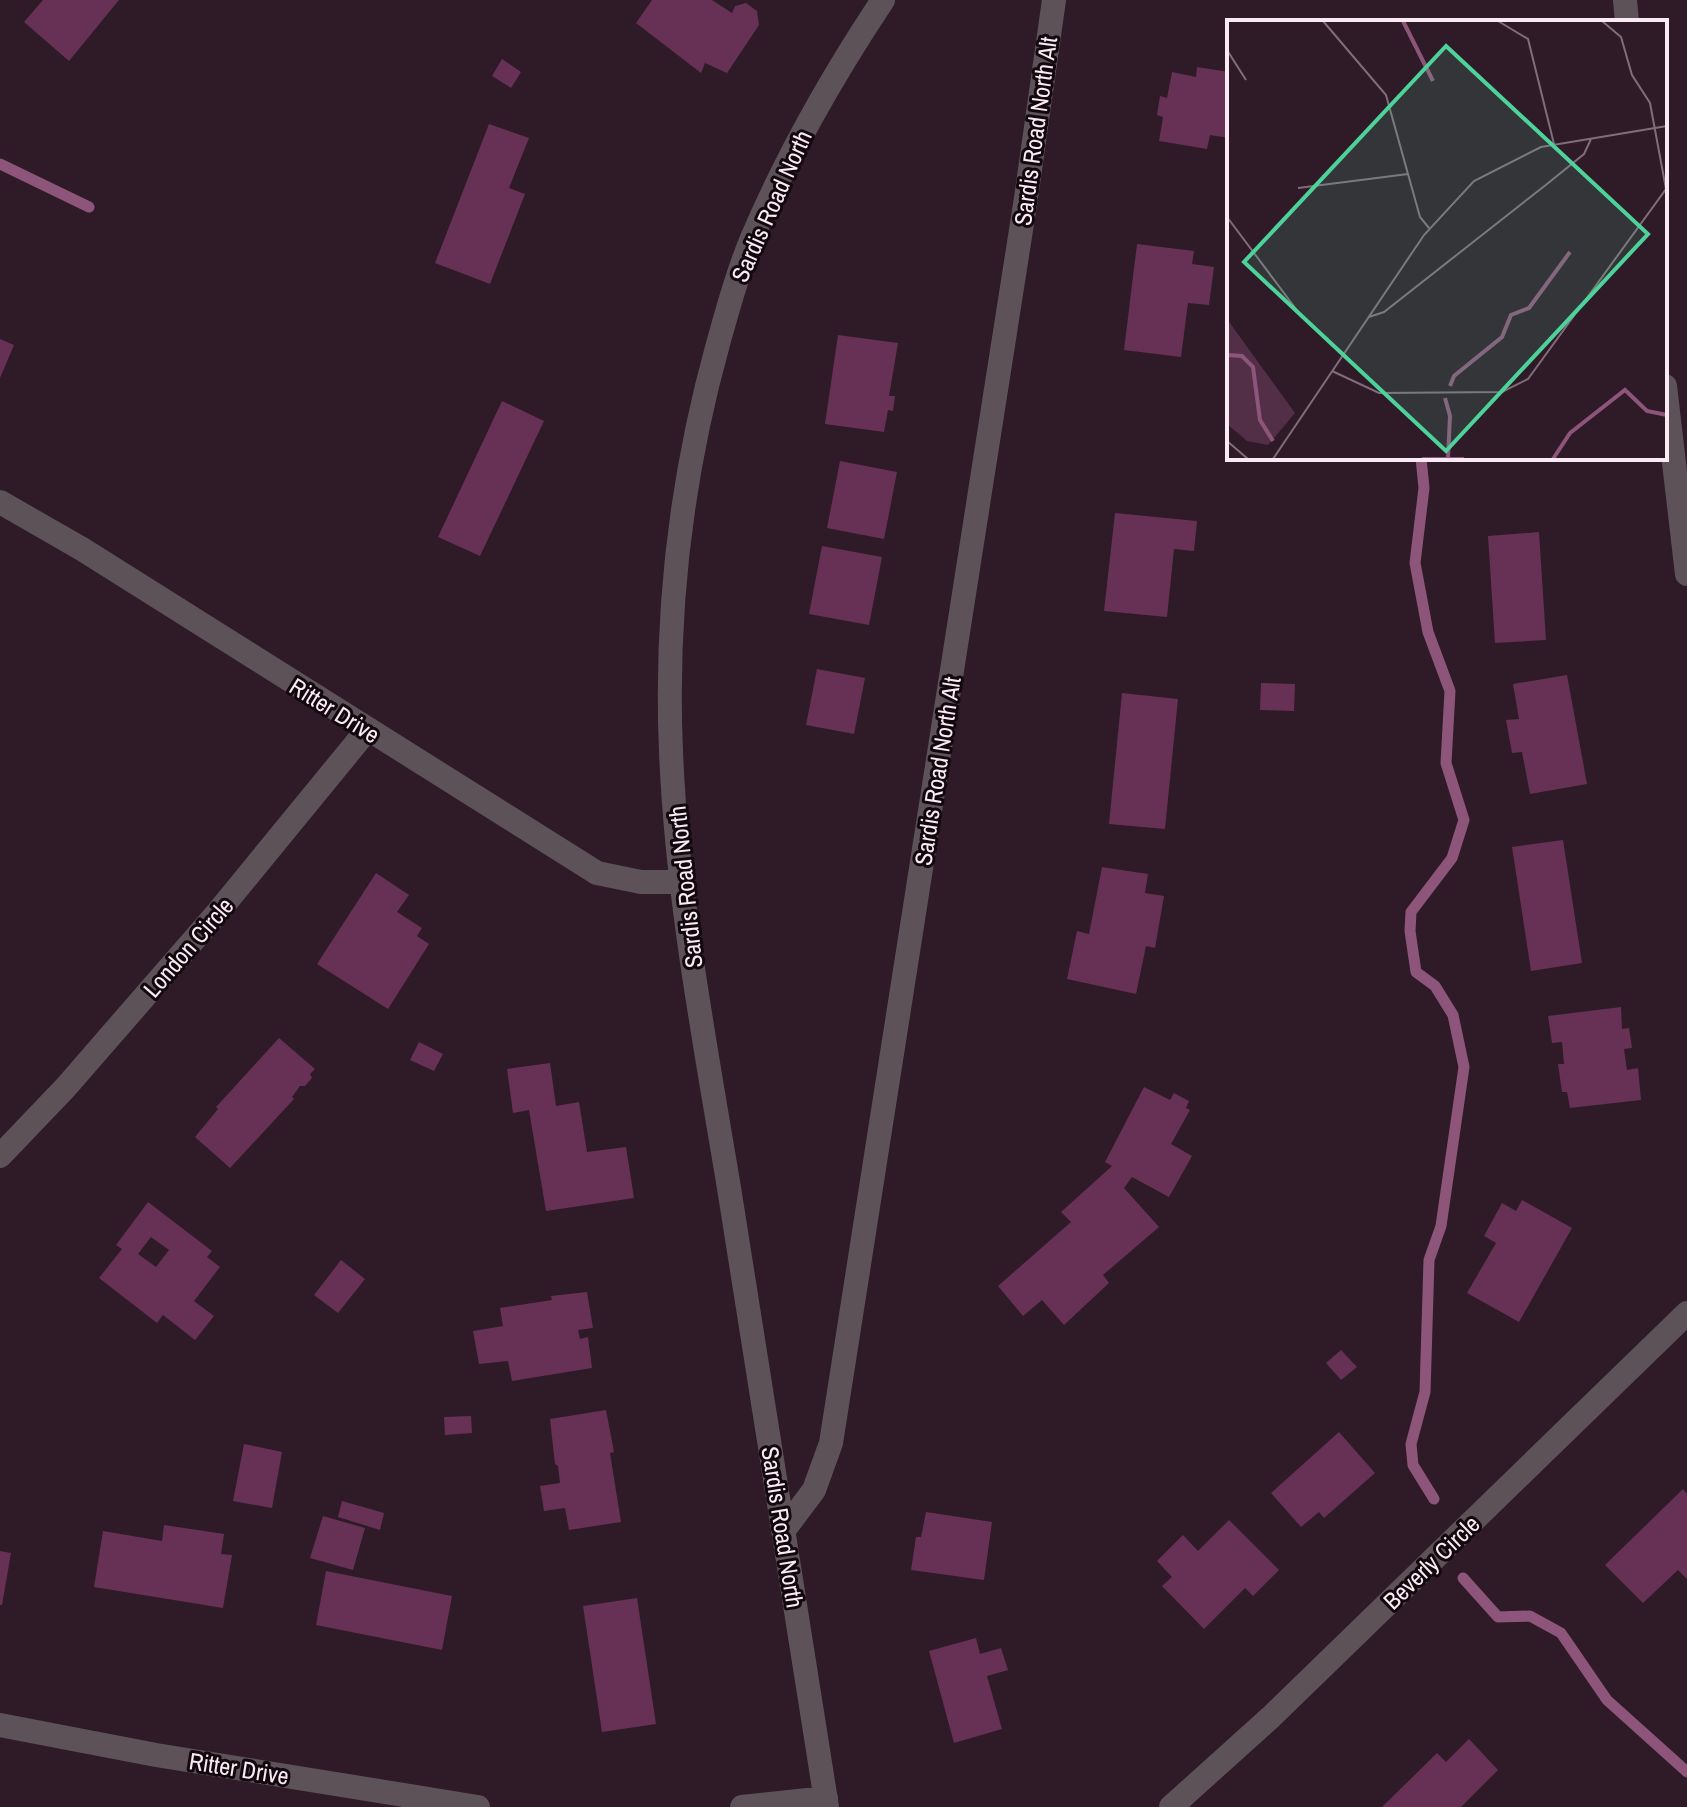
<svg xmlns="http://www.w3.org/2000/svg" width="1687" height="1807" font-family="'Archivo Narrow',sans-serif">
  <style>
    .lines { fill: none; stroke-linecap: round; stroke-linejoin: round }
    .stream { stroke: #8e557a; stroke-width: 11 }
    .building { fill: #663154; fill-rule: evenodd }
    .minor { stroke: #5e5259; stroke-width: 24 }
    .labels { text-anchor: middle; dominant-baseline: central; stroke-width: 6; stroke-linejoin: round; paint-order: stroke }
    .street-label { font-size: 24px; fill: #faeaf3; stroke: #12080e }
    .inset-river { fill: none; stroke: #8e557a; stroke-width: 4 }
    .inset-road { fill: none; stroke: #806d79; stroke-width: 2 }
    .view { fill: #4dd39a; fill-opacity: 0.15; stroke: #4dd39a; stroke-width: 4 }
    .inset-edge { fill: none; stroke: #faeaf3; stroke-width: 4 }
  </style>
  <rect width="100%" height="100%" fill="#2f1a28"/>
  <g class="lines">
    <path class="stream" d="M0,164l89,43
      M1421,458l3,30 -9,75 13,69 22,59 -4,72 18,57 -12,38 -41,54 -1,19 6,41 19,14 18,29 11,52 -23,159 -12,34 -4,132 -14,52 2,21 21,34
      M1463,1578l35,39 32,-1 31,17 46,67 80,72"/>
  </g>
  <path class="building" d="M43,0h76l-50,61 -45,-39z
    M652,0h60l20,13 3,-7 11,-3 11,8 2,14 -32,48 -22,-10 -4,10 -65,-50z
    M502,59l19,13 -10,16 -19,-12z
    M1197,67l32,5v66l-19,-3 -3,14 -48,-8 4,-24 -6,-2 3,-19 7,2 5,-26 24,5z
    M489,124l40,14 -20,50 16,6 -35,90 -55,-21z
    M1137,244l57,7 -2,13 22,3 -5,38 -21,-2 -7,54 -57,-7z
    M838,335l60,8 -9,53h6l-2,15 -5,-1 -4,22 -59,-8z
    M0,339l14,6 -14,33z
    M502,401l42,20 -64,135 -42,-19z
    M840,461l57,11 -13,67 -57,-11z
    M1115,513l82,8 -3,30 -20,-2 -7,68 -63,-6z
    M1539,532l7,108 -51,3 -7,-107z
    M822,546l60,11 -13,68 -60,-11z
    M817,669l48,9 -11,56 -48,-9z
    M1567,675l20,109 -57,10 -8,-42 -10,1 -6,-33 13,-1 -6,-35z
    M1261,683l34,1 -1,27 -34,-1z
    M1122,693l56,6 -13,130 -56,-5z
    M1563,840l19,123 -51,8 -19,-124z
    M1102,867l46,7 -3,19 19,3 -9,52 -9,-2 -10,48 -69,-15 10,-48 12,3z
    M376,873l33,22 -12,17 25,16 -5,8 12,8 -41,65 -71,-45z
    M1621,1007l1,22 7,-1 3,20 -8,1 3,21 11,-2 3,32 -71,8 -3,-16h-5l-4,-28h6l-2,-22 -10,1 -4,-27z
    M279,1038l36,31 -5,5 2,4 -7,8h-5l-8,11 2,2 -64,69 -35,-31 23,-28 -2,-2z
    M419,1042l24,12 -9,17 -24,-11z
    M550,1063l6,43 23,-4 8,50 39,-5 8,51 -88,13 -17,-101 -16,3 -6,-44z
    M1144,1087l26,13 4,-7 15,8 -3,7 4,2 -19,34 21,12 -23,41 -37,-20 -8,11 35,39 -56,48 6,8 -45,42 -22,-25 -19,16 -25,-30 73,-64 -10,-10 51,-46 -7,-4z
    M1522,1200l50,28 -53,94 -52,-29 29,-50 -12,-7 18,-33 14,8z
    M148,1202l64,49 -5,6 13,10 -26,34 20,15 -19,24 -32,-25 -6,8 -58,-45 23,-29 -6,-4zM151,1237l18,13 -13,17 -18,-13z
    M341,1260l24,19 -27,34 -24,-18z
    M587,1292l6,36 -15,2 2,9 8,-2 4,31 -80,13 -4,-20 -29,3 -6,-33 30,-5 -3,-18 52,-8 -1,-4z
    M1341,1350l16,17 -16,13 -15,-17z
    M606,1410l8,42 -4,1 11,69 -52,8 -4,-22 -21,3 -4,-25 20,-3 -2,-17 -3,-2 -5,-45z
    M471,1416l1,17 -27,2 -1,-18z
    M1339,1432l36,41 -51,45 -5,-6 -18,15 -30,-34z
    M244,1444l38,8 -10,56 -39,-7z
    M1683,1489l4,5v85l-9,-9 -35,33 -38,-38z
    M342,1501l42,12 -4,17 -42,-13z
    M926,1512l66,10 -8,58 -73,-10 5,-33h5z
    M323,1516l42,12 -12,42 -43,-12z
    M1229,1520l50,50 -26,26 -8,-8 -41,41 -42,-43 10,-9 -15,-16 26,-26 15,16z
    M164,1525l60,9 -3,20 11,1 -9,53 -129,-21 9,-56 59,10z
    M0,1551l11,2 -9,52h-2z
    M326,1571l126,25 -10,54 -126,-25z
    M637,1598l19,126 -54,8 -19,-126z
    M976,1638l4,16 21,-6 7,22 -21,6 15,53 -48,14 -25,-92z
    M1469,1739l29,31 -37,37h-79l55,-54 9,9z"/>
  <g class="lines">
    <path class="minor" d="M1625,0l2,22
      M1665,386l22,188
      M0,502l82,47 515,324 44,9h41
      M0,1156l66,-69 152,-175 149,-182
      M784,1530l30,-40 17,-47 195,-1245 28,-198
      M0,1725l156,30 322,52
      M742,1807l84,-9
      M827,1807c-31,-207 -65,-413 -98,-619 -24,-145 -52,-290 -58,-436 -6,-138 10,-275 47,-408 10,-36 20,-72 34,-106 36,-84 81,-163 131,-238
      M1171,1807l100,-90 416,-404"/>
  </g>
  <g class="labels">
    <g class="street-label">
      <text transform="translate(1035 131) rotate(-82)">Sardis Road North Alt</text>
      <text transform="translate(771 206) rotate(-66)">Sardis Road North</text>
      <text transform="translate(335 710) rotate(32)">Ritter Drive</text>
      <text transform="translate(937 771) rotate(-81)">Sardis Road North Alt</text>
      <text transform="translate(685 887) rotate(-96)">Sardis Road North</text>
      <text transform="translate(188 947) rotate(-49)">London Circle</text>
      <text transform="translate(783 1527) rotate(81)">Sardis Road North</text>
      <text transform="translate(1431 1562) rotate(-44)">Beverly Circle</text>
      <text transform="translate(239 1768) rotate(9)">Ritter Drive</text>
    </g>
  </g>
  <g transform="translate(1227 20)">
    <rect width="440" height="440" fill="#2f1a28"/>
    <path d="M0,299l68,94 -27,32 -21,-4 -20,-17z" fill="#522f46"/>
    <path class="inset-river" d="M176,1l30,60M0,335l15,1 11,11 7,53 13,21M223,366l4,-10 48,-39 9,-22 18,-7 41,-56M218,378l5,18 -2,42M195,439h42M326,439l17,-26 55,-43 22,21 20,4"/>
    <path class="inset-road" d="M96,1l63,74 34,122 9,11M271,1l30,18 26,105M0,30l19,30M71,168l110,-14M0,197l75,100 42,37M142,297l15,-5 163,-128 37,-30 7,-15M105,351l47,22 123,-1 26,-13 138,-190 -16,-86 -18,-28 -11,-38 -19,-16M0,421l21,18M46,439l151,-224 50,-54 67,-34 126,-21"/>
    <path class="view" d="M219,26l202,188 -202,217 -202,-189z"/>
    <rect width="440" height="440" class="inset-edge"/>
  </g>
</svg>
